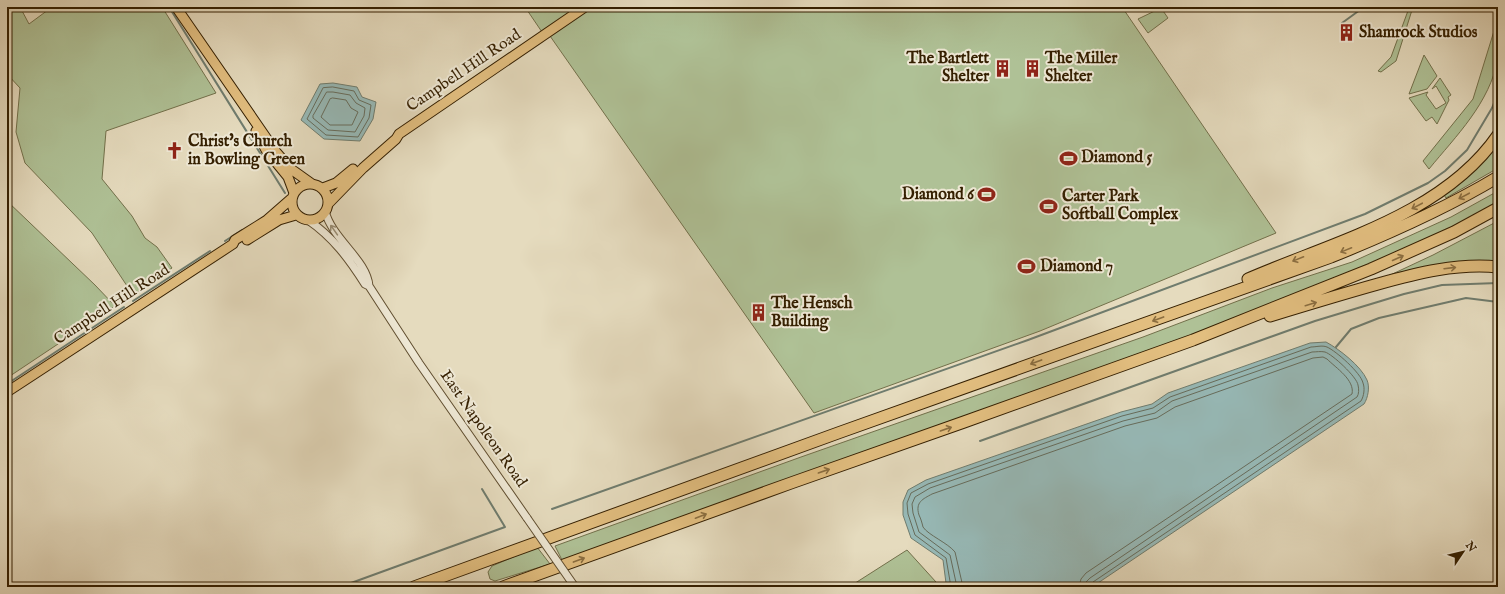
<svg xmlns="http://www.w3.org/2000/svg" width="1505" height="594" font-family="'IM FELL English',serif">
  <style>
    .green { fill: #afc196; stroke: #72704b }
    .water { fill: #97bab8; stroke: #6f7c6e }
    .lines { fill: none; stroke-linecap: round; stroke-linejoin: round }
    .shore { stroke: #666c5c; stroke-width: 1 }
    .stream { stroke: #6f7c6e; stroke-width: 2 }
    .minor-casing { stroke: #604e30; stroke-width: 9 }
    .major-casing { stroke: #341f00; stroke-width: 11 }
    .highway-casing { stroke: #341f00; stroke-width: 13 }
    .minor { stroke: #eee8d5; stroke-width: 7 }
    .major { stroke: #e2be7f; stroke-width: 9 }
    .highway { stroke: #e2be7f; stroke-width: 11 }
    .minor-bridge-casing { stroke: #604e30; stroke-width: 9; stroke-linecap: butt }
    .minor-bridge { stroke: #eee8d5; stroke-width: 7 }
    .oneway { stroke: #8b6e40 }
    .oneway2 { stroke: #9a8e75 }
    .labels { text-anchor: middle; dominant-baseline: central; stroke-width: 4; stroke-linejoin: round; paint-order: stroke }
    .poi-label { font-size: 16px; font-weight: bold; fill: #341f00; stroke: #eee8d5; text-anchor: start }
    .street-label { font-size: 16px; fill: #341f00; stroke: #eee8d5 }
  </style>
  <rect width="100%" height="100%" fill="#e5dbbe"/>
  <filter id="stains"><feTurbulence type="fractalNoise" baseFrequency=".005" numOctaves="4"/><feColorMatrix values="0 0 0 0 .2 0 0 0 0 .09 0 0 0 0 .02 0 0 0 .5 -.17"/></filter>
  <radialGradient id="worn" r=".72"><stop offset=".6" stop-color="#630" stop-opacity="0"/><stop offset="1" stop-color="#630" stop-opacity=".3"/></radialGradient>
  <path class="green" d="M7,7h13l9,17 23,-17h73l1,1 3,-1h33l54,86 -110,38 -4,48 30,37 13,22 12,9 15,21 -39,27 -41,-62 -67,-70 -9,-31 4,-44 -13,-14z
    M525,7h60l-41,28z
    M592,7h530l154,226 -236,98 -226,82 -264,-377z
    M1161,8l7,10 -20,15 -10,-14z
    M1409,8l3,2 -16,51 -15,11 -3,-1 13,-14z
    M1498,18c0,13 2,28 0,40 -8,45 -42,78 -69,111l-6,-8 50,-62z
    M1424,55l13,21 -10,13 -18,5z
    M1440,78l11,17 -3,2 1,3 -12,24 -5,-7 -6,4 -17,-23 19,-6 -2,3 10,14 10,-6 -10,-17 -4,3z
    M1498,141v27l-52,30 -2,-3z
    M1498,191v16l-46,25 -186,77 -704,251 -7,-14 246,-89 342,-120 129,-49 80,-26 99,-45z
    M7,201l88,84 20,21 -108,72z
    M1498,221v42l-112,14 47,-22z
    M537,547l13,17 -55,17 -5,-2 -2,-7 4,-6z
    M907,550l29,32 2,5h-89z"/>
  <path class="water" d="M333,83l24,4 5,10 14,5 -3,17 -13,22 -36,-2 -23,-19 19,-36z
    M1326,342c13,7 35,24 41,38 3,7 1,18 -3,24l-272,183h-143l-3,-4 -3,-23 -32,-22 -8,-23v-13l5,-12 18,-10 195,-68 31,-8 16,-11 142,-50z"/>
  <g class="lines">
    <path class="shore" d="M333,87l21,4 5,9 12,5 -2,13 -11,19 -32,-2 -19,-16 16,-31z
      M327,92h6l17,3 6,8 9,5 -1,8 -9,16 -27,-2 -15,-12v-2z
      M333,98l13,2 5,8 7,4 -6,13h-22l-9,-8 9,-18z
      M951,587l-5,-29 -31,-23 -7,-21 -1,-11 4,-10 17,-9 194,-68 31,-8 17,-11 141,-50c5,0 11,-2 16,0 9,4 34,26 36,36 2,5 1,13 -2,18l-268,181 -2,5
      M957,587l-7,-32 -31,-23 -6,-19 -1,-9 3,-7 15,-9 193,-67 32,-8 17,-12 140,-49c4,0 9,-1 13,0 7,2 32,25 33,33 1,4 1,9 -1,12l-267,181 -4,4 -1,5
      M963,587l-8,-35c-7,-9 -27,-17 -32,-25 -1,-4 -2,-8 -4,-12 -4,-13 4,-16 13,-21l193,-68 32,-8 18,-11 138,-49 10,-1 4,2c9,9 28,21 25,35l-266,179 -5,6 -2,8"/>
    <path class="stream" d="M169,7l116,186
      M1342,23l22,-16
      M225,241l17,-11
      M133,301l77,-50
      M1336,347l15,-18 28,-11 87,-20 32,4
      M7,384l117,-77
      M980,441l335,-120 89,-27 38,-9 56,-2
      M552,509l476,-169 337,-126 63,-31 17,-12 22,-21 25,-42 6,-15
      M340,587l165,-60 -23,-38"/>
    <defs>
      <path id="minor" d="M325,211c7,28 42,49 44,75
        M308,220c25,17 41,39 57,64l4,2 50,77 108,155"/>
      <path id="major" d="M176,7l100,145 15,17 21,15
        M256,131l10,19 22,27 6,16
        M292 202a18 18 0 1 1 36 0a18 18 0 1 1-36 0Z
        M323,188l13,-5 17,-14
        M328,204l35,-36 33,-29 3,-5 186,-127
        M247,240l32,-20 17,-5
        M7,392l226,-148 2,-4 32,-20 24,-21"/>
      <path id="highway" d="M1248,279c85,-37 195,-64 250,-144
        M1270,316c36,-11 72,-22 108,-32 39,-11 79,-21 120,-17
        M414,587l424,-154 493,-176c57,-23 114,-48 167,-80
        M503,587l288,-104 173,-61 229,-82 178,-71 83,-37 44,-24"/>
    </defs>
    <use href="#minor" class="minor-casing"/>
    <use href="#major" class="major-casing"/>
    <use href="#highway" class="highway-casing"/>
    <use href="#minor" class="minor"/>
    <use href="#major" class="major"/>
    <use href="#highway" class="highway"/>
    <defs>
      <path id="minor-bridge" d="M527,518l48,69"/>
    </defs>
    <use href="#minor-bridge" class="minor-bridge-casing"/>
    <use href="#minor-bridge" class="minor-bridge"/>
  </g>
  <defs><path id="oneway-shaft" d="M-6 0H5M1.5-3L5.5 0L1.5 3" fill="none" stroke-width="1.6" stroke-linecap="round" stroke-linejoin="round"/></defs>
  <g class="oneway">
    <use href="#oneway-shaft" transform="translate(1464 196) rotate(152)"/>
    <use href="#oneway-shaft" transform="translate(1417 206) rotate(152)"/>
    <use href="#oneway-shaft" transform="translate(1346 250) rotate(158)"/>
    <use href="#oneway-shaft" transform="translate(1398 258) rotate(-24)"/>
    <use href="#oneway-shaft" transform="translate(1298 259) rotate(158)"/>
    <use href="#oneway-shaft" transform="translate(1450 268) rotate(-7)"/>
    <use href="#oneway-shaft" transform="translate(1311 304) rotate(-17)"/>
    <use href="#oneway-shaft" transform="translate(1158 319) rotate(160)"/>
    <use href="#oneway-shaft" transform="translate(1036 362) rotate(160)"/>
    <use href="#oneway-shaft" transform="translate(946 429) rotate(-19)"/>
    <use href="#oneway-shaft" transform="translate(824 471) rotate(-19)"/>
    <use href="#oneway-shaft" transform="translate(701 516) rotate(-21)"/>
    <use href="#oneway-shaft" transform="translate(579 560) rotate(-20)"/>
  </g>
  <use class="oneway2" href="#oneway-shaft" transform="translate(334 230) rotate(-125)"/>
  <defs>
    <symbol id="building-bare" viewBox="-9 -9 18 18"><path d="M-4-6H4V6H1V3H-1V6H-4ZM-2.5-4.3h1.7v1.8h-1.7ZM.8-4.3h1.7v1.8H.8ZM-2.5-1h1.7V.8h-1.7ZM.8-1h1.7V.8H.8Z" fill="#8f2418" stroke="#eee8d5" stroke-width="2.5" paint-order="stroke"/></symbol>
    <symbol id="church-bare" viewBox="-9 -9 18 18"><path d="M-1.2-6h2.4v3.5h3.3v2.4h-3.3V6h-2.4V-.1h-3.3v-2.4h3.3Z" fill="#8f2418" stroke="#eee8d5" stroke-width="2.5" paint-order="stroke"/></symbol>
    <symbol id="stadium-bare" viewBox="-9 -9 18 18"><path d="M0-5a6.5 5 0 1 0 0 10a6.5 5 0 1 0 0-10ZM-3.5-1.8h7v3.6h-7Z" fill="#8f2418" stroke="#eee8d5" stroke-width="2.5" paint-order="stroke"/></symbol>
  </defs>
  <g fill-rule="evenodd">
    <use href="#building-bare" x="1334" y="20" width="25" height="25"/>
    <use href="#building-bare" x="990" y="56" width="25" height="25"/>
    <use href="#building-bare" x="1020" y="56" width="25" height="25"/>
    <use href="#church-bare" x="162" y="138" width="25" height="25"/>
    <use href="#stadium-bare" x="1056" y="146" width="25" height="25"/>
    <use href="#stadium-bare" x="974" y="182" width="25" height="25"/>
    <use href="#stadium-bare" x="1036" y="194" width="25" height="25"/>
    <use href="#stadium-bare" x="1014" y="254" width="25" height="25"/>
    <use href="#building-bare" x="746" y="300" width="25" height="25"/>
  </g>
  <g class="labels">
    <g class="poi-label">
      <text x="1359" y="33">Shamrock Studios</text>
      <text x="989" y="59" text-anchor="end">The Bartlett<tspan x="989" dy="18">Shelter</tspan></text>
      <text x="1045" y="59">The Miller<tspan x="1045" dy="18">Shelter</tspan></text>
      <text x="188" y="142">Christ's Church<tspan x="188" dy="18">in Bowling Green</tspan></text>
      <text x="1081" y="158">Diamond 5</text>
      <text x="974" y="195" text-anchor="end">Diamond 6</text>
      <text x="1062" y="197">Carter Park<tspan x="1062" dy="18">Softball Complex</tspan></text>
      <text x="1040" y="267">Diamond 7</text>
      <text x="771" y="304">The Hensch<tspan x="771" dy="18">Building</tspan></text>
    </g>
    <g class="street-label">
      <text transform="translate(464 71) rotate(-34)">Campbell Hill Road</text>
      <text transform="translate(112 305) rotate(-33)">Campbell Hill Road</text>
      <text transform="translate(483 429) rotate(55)">East Napoleon Road</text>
    </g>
  </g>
  <rect width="1505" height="594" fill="none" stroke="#e5dbbe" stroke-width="24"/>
  <rect x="8" y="8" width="1489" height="578" fill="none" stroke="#341f00" stroke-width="2"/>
  <rect x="12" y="12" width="1481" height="570" fill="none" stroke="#341f00"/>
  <g transform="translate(1463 552) rotate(55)" stroke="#eee8d5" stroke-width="3" paint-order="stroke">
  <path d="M0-3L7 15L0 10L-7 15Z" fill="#341f00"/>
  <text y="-6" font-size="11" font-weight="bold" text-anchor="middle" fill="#341f00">N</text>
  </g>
  <rect width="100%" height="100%" filter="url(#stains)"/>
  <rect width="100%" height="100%" fill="url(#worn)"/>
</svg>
